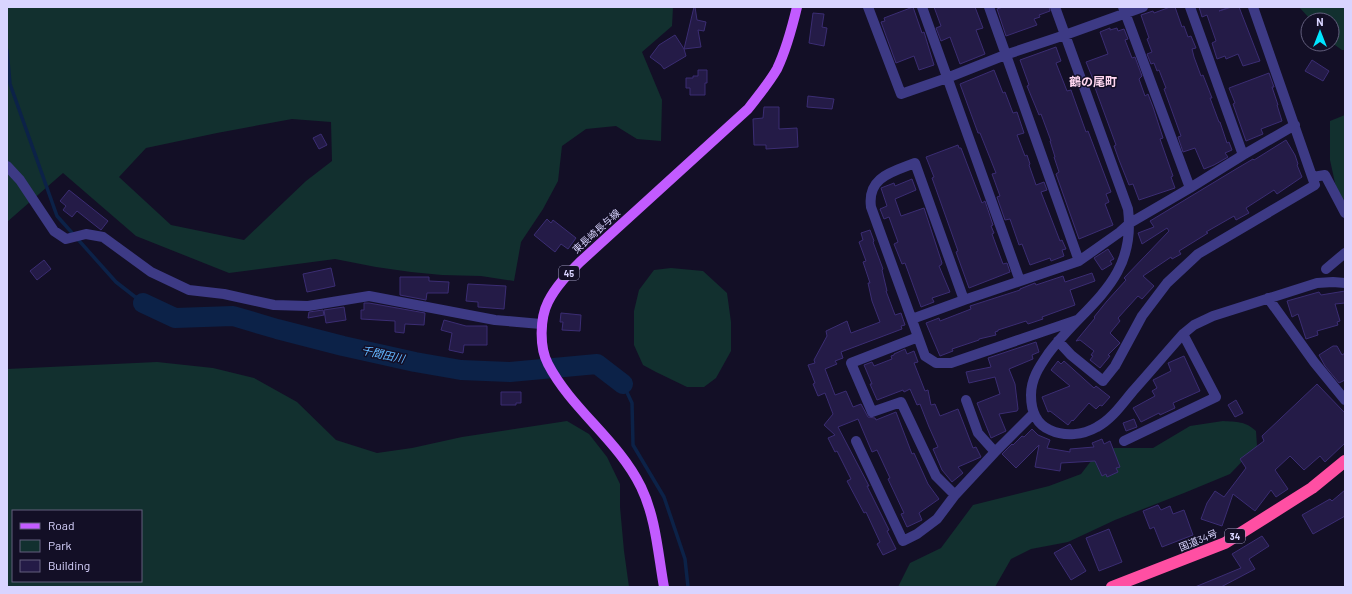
<svg xmlns="http://www.w3.org/2000/svg" width="1352" height="594" font-family="Barlow,'Noto Sans JP',sans-serif">
  <style>
    .green { fill: #12302f; fill-rule: evenodd }
    .lines { fill: none; stroke-linecap: round; stroke-linejoin: round }
    .stream { stroke: #0c2248; stroke-width: 3.5 }
    .river { stroke: #0c2248; stroke-width: 20 }
    .building { fill: #241b47; stroke: #3b2d73 }
    .minor { stroke: #3d3a85; stroke-width: 10 }
    .major { stroke: #c25bff; stroke-width: 10 }
    .highway { stroke: #ff4fa3; stroke-width: 12 }
    .labels { text-anchor: middle; dominant-baseline: central; stroke-width: 3; stroke-linejoin: round; paint-order: stroke }
    .shield { fill: #130f26; stroke: #9e99be; stroke-width: 1 }
    .shield-label { font-size: 9px; font-weight: bold; fill: #d9d4ff }
    .street-label { font-size: 10px; fill: #d9d4ff; stroke: #130f26 }
    .water-label { font-size: 11px; font-style: italic; fill: #62b6ff; stroke: #130f26 }
    .quarter-label { font-size: 12px; font-weight: bold; fill: #ffd6f0; stroke: #130f26 }
  </style>
  <rect width="100%" height="100%" fill="#130f26"/>
  <path class="green" d="M7,7h666l-1,19 -30,26 20,48 -1,41 -24,-2 -21,-13 -30,3 -24,17 -4,35 -15,28 -22,33 -7,39 -33,-5 -39,-1 -31,-3 -35,-5 -41,-8 -106,14 -93,-37 -73,-63 -56,49zM292,119l39,3 1,39 -26,20 -62,59 -73,-15 -52,-48 27,-29 71,-15z
    M1299,7h46v43h-3l-10,-7v-23h-21z
    M1345,115v87l-8,-10 -7,-32v-39z
    M671,268l32,3 24,22 4,29v29l-15,27 -12,9h-17l-31,-15 -13,-7 -9,-20v-34l5,-21 15,-20z
    M157,362l56,6 41,10 43,24 39,38 41,13 35,-5 50,-11 105,-16 22,13 18,23 13,27v23l4,44 5,36h-622v-218zM13,511h128v70h-128z
    M1223,421c14,1 22,0 33,10l1,15 -27,28 -46,19 -69,27 -47,22 -37,7 -20,10 -16,28h-97l12,-24 31,-15 32,-43 76,-19 32,-12 10,-13 19,-13h43l37,-22z"/>
  <g class="lines">
    <path class="stream" d="M7,50l3,34 47,132 59,66 27,21
      M623,384l9,19 1,42 31,52 21,62 3,28"/>
    <path class="river" d="M143,303l32,15 58,-2 44,13 66,17 72,16 46,8 49,2 87,-8 26,20"/>
  </g>
  <path class="building" d="M694,7h1l2,13 9,2 -2,9 -6,-1 3,17 -17,2 2,7 -22,13 -3,-4 -11,-8 9,-12 16,-10 9,14z
    M913,7l9,26 2,-1 10,33 -15,5 -5,-14 -18,7 -15,-41 4,-1 -1,-3z
    M934,7h41l8,21 -7,2 9,24 -25,10 -10,-27 -9,4 -5,-13 5,-2z
    M1003,7h46l1,4 -11,4 1,2 -6,2 3,6 -31,11 -9,-27z
    M1170,7h5l7,20 2,-1 4,11 3,-1 5,12 -4,1 2,8 7,19 2,-1 9,23h-2l9,24h1l7,21 2,-1 3,8 -7,3 3,4 -14,8 -10,4 -9,-21 -12,4 -5,-15 3,-1 -17,-47 2,-1 -7,-18 -2,1 -3,-8 -3,1 -4,-10 5,-2 -5,-13 2,-1 -8,-23 12,-4 1,2z
    M1199,7h27l1,1 -8,3 13,-4h7l21,54 -17,5 -5,-12 -12,5 -1,-3 -8,3 -5,-16 4,-2 -9,-26 -5,2z
    M813,13l11,1 -2,13 5,1 -3,18 -15,-3z
    M1110,28v2l7,-2 1,3 6,-2 4,10 -3,1 7,18 3,-1 7,19 -3,3 6,17 3,-2 5,13 10,31 -3,1 13,37 -2,1 4,11 -36,12 -6,-16 -4,1 -10,-25 -5,-14 2,-1 -22,-60 1,-1 -9,-22 22,-8 -8,-22z
    M1056,47l5,14 -5,2 11,28 4,-1 15,42 2,-1 23,61 -5,2 3,8 -4,2 8,21 -34,14 -23,-65 3,-2 -5,-15h1l-5,-16h1l-10,-27 -2,1 -12,-29 2,-1 -1,-3 -8,-22z
    M1312,60l17,11 -6,10 -18,-10z
    M698,70h9v13h-2v12h-15v-7h-4v-10h7v-2h5z
    M994,70l9,23 2,-1 8,21 4,-1 7,21 -7,2 8,21 2,-1 3,9 -1,1 7,20 8,-3 3,8 -6,2 19,49 2,-1 4,9 -4,1 2,6 -13,5 -1,-3 -20,7 -8,-21 -3,1 -9,-26 -5,1 -8,-23 3,-1 -8,-22 4,-1 -16,-40h-2l-18,-49z
    M1269,73l5,14h-2l6,18h-1l5,16 -21,8 2,5 -17,7 -13,-37 2,-1 -6,-15z
    M808,96l26,3 -2,10 -25,-2z
    M764,107h15v22l18,-1 1,19 -32,2v-4h-12l-1,-26 10,-1z
    M321,134l6,11 -8,4 -6,-11z
    M1286,140l9,15 3,9 -1,1 5,12 -25,17 -3,-4 -28,18 3,5 -13,7 -2,-4 -28,16 2,1 -29,18 2,3 -9,5 -1,-2 -28,19 11,10 -12,13 -4,-3 -20,22 2,3 -10,12 10,10 -12,12 2,1 -10,12 -10,-8 3,-4 -2,-1 3,-4 -14,-11 -4,1 19,-23 -1,-1 13,-16 19,-21 -2,-2 45,-47 -2,-3 -25,16 -4,-11 16,-6 -4,-6 86,-52 17,-10 1,1z
    M958,145l1,3h2l21,55 3,-2 8,24 -2,1 3,7 -2,1 11,30 4,-1 3,9 -41,16 -13,-36 2,-1 -26,-73 2,-1 -8,-20z
    M912,179l4,11 -21,9 6,17 23,-8 18,55 -1,2 -2,1 11,26 -18,6 2,4 -13,5 -16,-44 -3,1 -8,-20 4,-2 -9,-25 -5,2 -4,-10 7,-3 -6,-18 13,-5 1,3z
    M69,190l39,31 -7,9 -24,-19 -5,6 -9,-7 3,-4 -6,-5z
    M547,219l4,4 2,-3 23,18 -8,11 -7,-5 -6,8 -21,-17z
    M870,230l4,11 -1,1 10,27 -1,1 5,21h-1l9,24 6,-2 4,12 -4,1 1,3 -61,23 2,6 -8,3 2,3 -12,5 10,26 11,-4 7,16 8,-3 7,13 7,1 1,2 20,-8 16,42 2,-1 14,31 11,15 -20,14 3,7 -15,7 -6,-13 3,-1 -16,-34 2,-1 -13,-28 -5,2 -14,-33 -20,8 31,59h-2l22,44 -2,1 9,18 -13,6 -6,-11 3,-2 -14,-30 -2,1 -17,-32 4,-2 -14,-28 -2,1 -7,-14 7,-3 -11,-10 9,-11 -8,-21 -7,3 -5,-12 2,-1 -7,-18 7,-2 -1,-3 13,-24 -1,-5 21,-10 4,12 29,-11 -8,-21 -4,-18h2l-7,-21 3,-1 -7,-19 4,-2 -2,-7z
    M1108,249l6,10 -4,2 2,3 -10,6 -8,-12z
    M44,260l7,9 -14,11 -7,-9z
    M331,268l4,18 -28,6 -4,-18z
    M1092,273l3,8 -25,9 5,15 -33,12 1,2 -15,5 -2,-3 -28,9v1l-3,1 1,3 -17,4v1l-27,9 1,2 -13,5 -14,-33 13,-5 1,3 31,-12 -1,-3 50,-16v-1l15,-6 1,2 27,-9 2,6z
    M400,277h29v4l20,1 -1,11h-21l-1,7 -26,-5z
    M468,284l38,2 -2,23 -26,-2v-5l-12,-1z
    M1345,291v12l-10,1 5,17 -3,1 1,3 -21,6 1,4 -12,4 -8,-25 -6,3 -5,-16 32,-9 2,3z
    M364,303h5l56,10 -1,12 -19,-1 -1,9 -9,-1v-11l-34,-2v-9h3z
    M344,307l2,13 -20,3 -2,-13z
    M323,310l1,5 -16,3 1,-6z
    M561,313l20,2 -1,16 -18,-1 1,-8h-3z
    M444,320l22,6h21v19h-23l-1,8 -14,-3 3,-17 -11,-3z
    M1036,342l3,10 -7,3 1,4 -24,10 6,15 3,25 -1,2 -18,3 7,17 -15,7 -14,-35 23,-9 -5,-17 -26,6 -3,-11 25,-5 -3,-9z
    M1333,346h4l5,9 3,-2v27l-6,3 -14,-17 -6,-11z
    M905,349l2,5 7,-3 4,11 -4,1 11,28 3,-1 3,15 4,-1 5,12 18,-7 15,39 3,-1 5,10 -23,10 5,6 -11,9 -10,-12 -9,-21 5,-2 -9,-20 -9,-23 -3,1 -7,-16 -6,3 -1,-2 -26,10 -7,-16h2l-8,-19 8,-3 2,4 18,-7 -1,-3 3,-1v-1z
    M1184,356l16,35 -27,12 2,5 -15,7 -1,-2 -18,9 -8,-14 22,-12 -3,-5 5,-3 -4,-8 18,-9 -3,-8z
    M1058,361l3,3 3,-3 30,27 2,-2 14,11 -8,9 -2,-1 -4,4 -7,-6 -16,18 -1,-1 -4,5 -18,-14 -2,1 -6,-15 28,-11 -19,-16z
    M1317,384l28,29v30l-20,19 -5,-6 -16,14 -14,-14 -15,14 13,19 -12,8 -5,-7 -16,21 -22,-17 -11,32 -21,-7 6,-16 8,-12 9,6 22,-29 -6,-9 24,-18 -2,-5z
    M501,392h20v11h-5v2h-15z
    M1236,400l7,13 -8,4 -7,-12z
    M1134,419l3,8 -11,4 -3,-8z
    M1032,429l6,6 12,5 -3,8 23,4v-3l24,-2 -2,-4 10,-4 2,5 6,-3 10,26 -4,1 2,4 -11,5 -1,-3 -4,2 -7,-15 -34,2 -1,8 -25,-4 4,-22 -23,23 -14,-14 10,-10 1,1 9,-9 2,1z
    M1345,490v26l-32,18 -11,-19 28,-16 2,2z
    M1158,505l3,5 9,-4 3,8 11,-4 9,25 -31,12 -8,-20 -4,2 -7,-18z
    M1109,529l13,33 -23,9 -13,-33z
    M1262,536l7,10 -20,13 6,10 -34,18h-26l46,-19 -9,-14z
    M1070,544l16,27 -15,9 -17,-27z"/>
  <g class="lines">
    <path class="minor" d="M868,7l33,87 46,-16 58,-23 60,-20 78,-28
      M922,7l98,274
      M989,7l90,254
      M1055,7l73,202c9,73 -43,95 -80,145 -9,13 -17,25 -17,41 0,15 5,29 19,35 15,7 33,5 47,-3 15,-8 25,-23 36,-36 17,-19 33,-38 50,-57l11,-9 19,-9 104,-33 16,-1 12,1
      M1123,7l67,181
      M1190,7l53,148
      M7,166l13,14 34,51 12,8 20,-5 17,3 48,35 38,18 35,4 50,11 34,1 61,-10 126,24 46,4
      M1313,177l12,-2 20,38
      M1326,269l19,-16
      M1268,298l46,64 31,38
      M964,300l-49,-137c-23,9 -48,14 -44,44l54,149 11,7h15l126,-43
      M912,319l52,-19 115,-39 41,-29 10,-9 60,-35 53,-33 52,-30
      M918,337l-67,26 21,49 29,-10 35,74 19,19
      M1058,341l13,14 32,26 12,-15 27,-50 25,-33 31,-29 117,-69 -62,-178
      M966,400l12,33 17,19
      M856,441l47,100 14,-7 20,-15 18,-24 40,-43 38,-38
      M1124,441l92,-44 -33,-63"/>
    <path class="major" d="M664,587c-6,-33 -8,-69 -23,-100 -23,-47 -69,-77 -93,-123 -9,-17 -8,-46 0,-62 8,-16 20,-28 32,-40l168,-153c10,-13 21,-26 29,-40 9,-19 15,-41 20,-62"/>
    <path class="highway" d="M1112,587l113,-44 87,-55 33,-27"/>
  </g>
  <g class="labels">
    <g class="shield">
      <rect x="559" y="266" width="20" height="14" rx="3"/>
      <rect x="1225" y="529" width="20" height="14" rx="3"/>
    </g>
    <g class="shield-label">
      <text x="569" y="273">45</text>
      <text x="1235" y="536">34</text>
    </g>
    <g class="street-label">
      <text transform="translate(596 231) rotate(-42)">東長崎長与線</text>
      <text transform="translate(1198 540) rotate(-22)">国道34号</text>
    </g>
    <g class="water-label">
      <text transform="translate(383 354) rotate(12)">千間田川</text>
    </g>
    <g class="quarter-label">
      <text x="1093" y="81">鶴の尾町</text>
    </g>
  </g>
  <rect width="1352" height="594" fill="none" stroke="#d9d4ff" stroke-width="16"/>
  <rect x="12" y="510" width="130" height="72" fill="#130f26" stroke="#625e7d"/>
  <rect x="20" y="523" width="20" height="6" fill="#c25bff" stroke="#625e7d"/>
  <text x="48" y="530" font-size="12" fill="#d9d4ff">Road</text>
  <rect x="20" y="540" width="20" height="12" fill="#12302f" stroke="#625e7d"/>
  <text x="48" y="550" font-size="12" fill="#d9d4ff">Park</text>
  <rect x="20" y="560" width="20" height="12" fill="#241b47" stroke="#625e7d"/>
  <text x="48" y="570" font-size="12" fill="#d9d4ff">Building</text>
  <g transform="translate(1320 32)"><circle r="19" fill="#130f26" stroke="#625e7d"/>
  <path d="M0-3L7 15L0 10L-7 15Z" fill="#00e5ff"/>
  <text y="-6" font-size="11" font-weight="bold" text-anchor="middle" fill="#d9d4ff">N</text>
  </g>
</svg>
